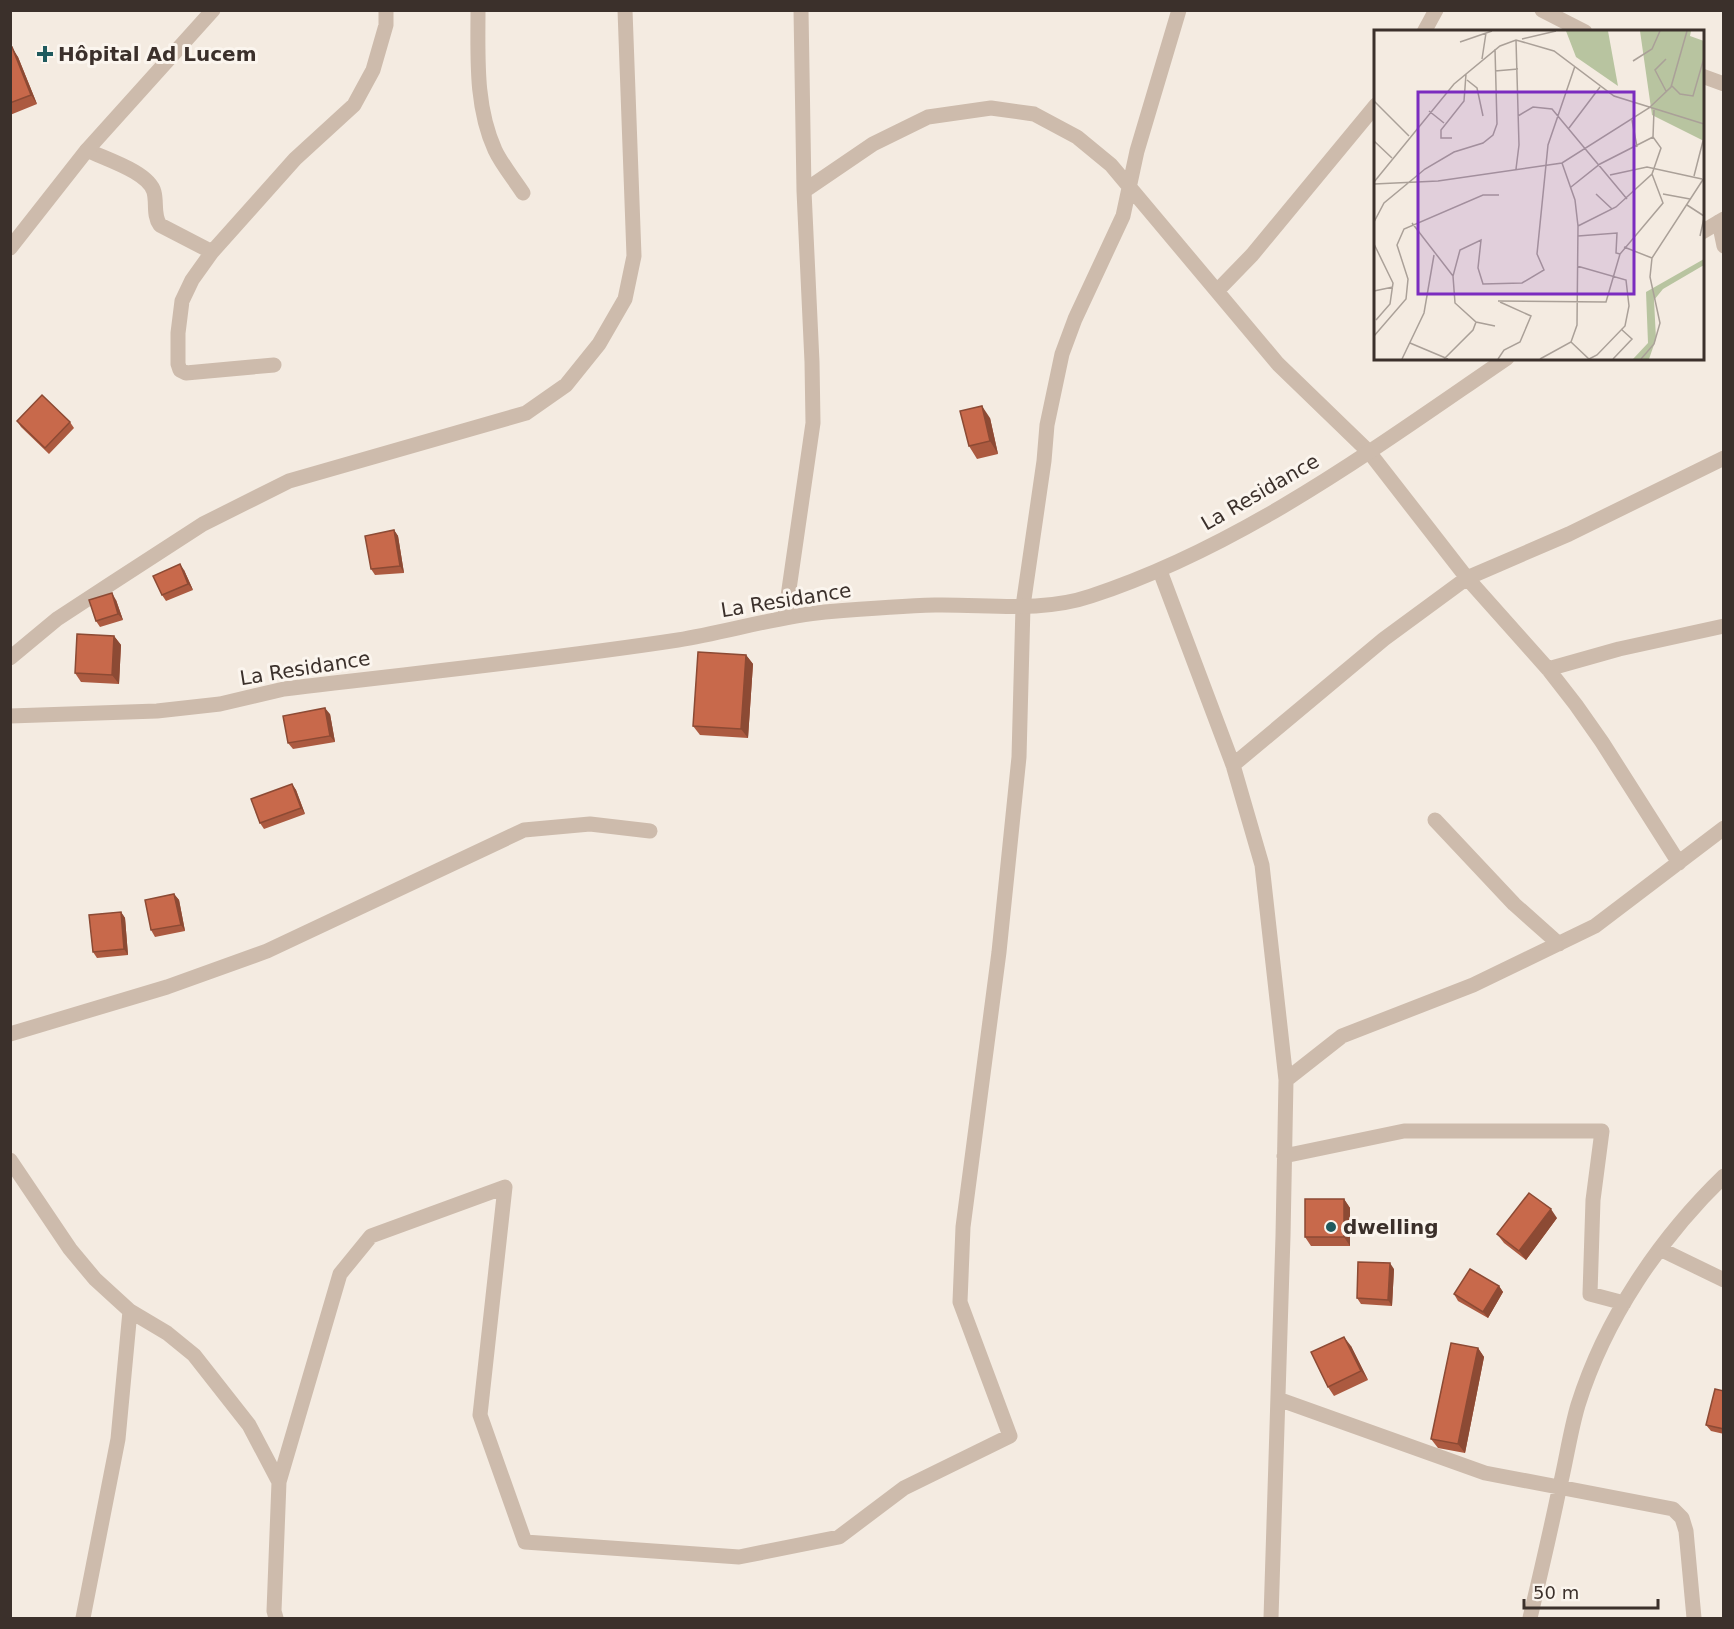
<svg xmlns="http://www.w3.org/2000/svg" width="1734" height="1629" font-family="'DejaVu Sans',sans-serif">
  <style>
    .lines { fill: none; stroke-linecap: round; stroke-linejoin: round }
    .minor { stroke: #cdbbac; stroke-width: 15 }
    .tertiary { stroke: #cdbbac; stroke-width: 15 }
    .wall { fill: #ac5a40 }
    .shaded-wall { fill: #8c4a34 }
    .building { fill: #c8694b; stroke: #8c4a34; stroke-width: 1.5 }
    .poi-dot { fill: #1f5a5e; stroke: #fbf5ee; stroke-width: 2 }
    .labels { text-anchor: middle; dominant-baseline: central; stroke-width: 6; stroke-linejoin: round; paint-order: stroke }
    .poi-label { font-size: 20px; font-weight: bold; fill: #3b302b; stroke: #fbf5ee; text-anchor: start }
    .street-label { font-size: 20px; fill: #3b302b; stroke: #fbf5ee }
    .inset-road { fill: none; stroke: #aaa098; stroke-width: 1.5 }
    .view { fill: #7b2cbf; fill-opacity: 0.15; stroke: #7b2cbf; stroke-width: 3 }
    .inset-edge { fill: none; stroke: #3b302b; stroke-width: 3 }
  </style>
  <rect width="100%" height="100%" fill="#f4ebe1"/>
  <g class="lines">
    <path class="minor" d="M478,10c0,47 -3,96 17,140 7,15 19,29 28,43
      M1424,32l12,-22
      M87,150c18,9 62,22 67,42 3,11 -1,23 6,33l52,27
      M804,191l69,-47 55,-27 63,-9 43,6 43,23 34,28 167,199 91,88 98,126 81,91 28,36 26,37 77,121
      M1719,222l5,24
      M1217,291l35,-36 124,-150
      M274,365l-88,8 -6,-3 -2,-6v-31l4,-32 10,-21 20,-28 83,-93 59,-54 19,-35 13,-45v-15
      M1160,571l73,194 29,100 24,215 -3,156 -12,382
      M785,617l28,-194 -1,-61 -8,-171 -3,-181
      M10,658l47,-39 55,-36 91,-59 86,-43 237,-68 40,-28 33,-41 26,-45 9,-43 -9,-246
      M1548,669l71,-20 105,-23
      M1233,765l151,-126 83,-61 102,-44 155,-76
      M1435,820l79,84 45,40
      M10,1034l157,-47 100,-36 257,-121 66,-6 60,7
      M1286,1080l56,-44 131,-51 122,-59 129,-98
      M1284,1156l120,-25h198l-9,69 -3,94 34,9
      M10,1160l60,89 25,30 35,32 37,22 27,22 55,70 30,57
      M1660,1249l64,31
      M1278,1399l207,74 188,36 9,9 4,13 8,87
      M83,1618l35,-179 12,-128
      M276,1618l-2,-7 5,-129 61,-208 31,-38 134,-49 -25,228 45,127 214,15 100,-20 65,-49 106,-52 -50,-134 3,-75 36,-275 20,-195 4,-151 21,-145 3,-36 15,-71 13,-35 48,-103 14,-65 42,-141
      M1530,1618c10,-42 20,-85 29,-128 7,-28 11,-58 19,-85 27,-86 81,-166 146,-229"/>
    <path class="tertiary" d="M1542,10l43,22
      M1702,76l22,8
      M1702,232l22,-13
      M10,248l77,-98 126,-140
      M10,716l147,-5 63,-7 64,-15c131,-16 263,-29 394,-49 49,-8 97,-23 147,-28 37,-3 74,-6 110,-7 52,-1 106,8 156,-9 152,-50 284,-148 416,-238"/>
  </g>
  <path class="wall" d="M10,48l8,9 19,47 -27,11z
    M990,418l8,36 -21,5 -8,-13z
    M17,421l53,1 4,6 -25,26 -28,-27z
    M394,530l4,6 6,37 -29,2 -4,-6z
    M184,570l9,20 -27,11 -4,-6z
    M116,600l7,20 -23,7 -4,-6z
    M114,636l7,9 -2,39 -38,-2 -6,-9z
    M746,655l7,9 -5,74 -48,-3 -7,-9z
    M330,714l5,28 -42,7 -5,-6z
    M292,784l4,6 9,24 -41,15 -4,-6z
    M174,894l5,6 6,31 -30,6 -4,-7z
    M121,912l4,6 3,37 -31,3 -4,-6z
    M1344,1199l6,9v38h-39l-6,-9z
    M1557,1218l-31,42 -22,-17 -7,-9z
    M1394,1269l-2,37 -31,-2 -4,-6z
    M1499,1286l4,6 -15,26 -30,-17 -4,-7z
    M1351,1346l17,34 -34,16 -6,-9z
    M1478,1348l6,9 -19,96 -27,-5 -7,-9z
    M1724,1391v43l-13,-3 -5,-6z"/>
  <path class="shaded-wall" d="M12,47l6,10 19,47 -6,-9z
    M982,406l8,12 8,36 -8,-13z
    M394,530l4,6 6,37 -4,-7z
    M180,564l4,6 9,20 -5,-6z
    M112,593l4,7 7,20 -5,-6z
    M114,636l7,9 -2,39 -7,-9z
    M746,655l7,9 -5,74 -7,-9z
    M325,708l5,6 5,28 -5,-6z
    M292,784l4,6 9,24 -4,-6z
    M174,894l5,6 6,31 -4,-6z
    M121,912l4,6 3,37 -4,-6z
    M1344,1199l6,9v38l-6,-9z
    M1551,1209l6,9 -31,42 -7,-9z
    M1390,1263l4,6 -2,37 -4,-6z
    M1499,1286l4,6 -15,26 -5,-6z
    M1344,1337l7,9 17,34 -7,-9z
    M1478,1348l6,9 -19,96 -7,-9z"/>
  <path class="building" d="M12,47l19,48 -21,8v-55z
    M42,395l28,27 -25,26 -28,-27z
    M982,406l8,35 -21,5 -9,-35z
    M394,530l6,36 -29,3 -6,-33z
    M180,564l8,20 -26,11 -9,-19z
    M112,593l6,21 -22,7 -7,-21z
    M77,634l37,2 -2,39 -37,-2z
    M698,652l48,3 -5,74 -48,-3z
    M325,708l5,28 -42,7 -5,-27z
    M292,784l9,24 -41,15 -9,-24z
    M174,894l7,31 -30,5 -6,-30z
    M121,912l3,37 -31,3 -4,-37z
    M1529,1193l22,16 -32,42 -22,-17z
    M1305,1199h39v38h-39z
    M1358,1262l32,1 -2,37 -31,-2z
    M1470,1269l29,17 -16,26 -29,-18z
    M1344,1337l17,34 -33,16 -17,-35z
    M1451,1343l27,5 -20,96 -27,-5z
    M1715,1389l9,2v38l-18,-4z"/>
  <g class="poi-dot">
    <path d="M42 45h6v6h6v6h-6v6h-6v-6h-6v-6h6z"/>
    <circle cx="1331" cy="1227" r="6"/>
  </g>
  <g class="labels">
    <g class="poi-label">
      <text x="58" y="54">Hôpital Ad Lucem</text>
      <text x="1343" y="1227">dwelling</text>
    </g>
    <g class="street-label">
      <text transform="translate(1260 492) rotate(-30)">La Residance</text>
      <text transform="translate(786 600) rotate(-9)">La Residance</text>
      <text transform="translate(305 668) rotate(-9)">La Residance</text>
    </g>
  </g>
  <g transform="translate(1374 30)">
    <rect width="330" height="330" fill="#f4ebe1"/>
    <path d="M192,1h42l10,55 -42,-29zM266,1h51l-1,5 14,5v100l-52,-26zM330,229v6l-41,24 -9,11 2,39 -7,20h-16l15,-16 -2,-51z" fill="#b8c4a0"/>
    <path class="inset-road" d="M148,9l34,-8M86,12l32,-11M108,29l4,-26M259,31l19,-12 8,-18M121,41l23,-2M93,50l10,8 6,28M298,56l8,8 13,2 11,-38M292,61l-11,-21 11,-11M0,71l35,35M55,81l15,12M144,86l15,-9 19,2 75,90M258,90l5,27M195,98l31,-41M78,108h-11v-8l23,-29 2,-27M0,111l18,17M142,139l3,-24 -3,-105M236,145l37,-8 55,12M320,146l10,-39M0,152l80,-98 46,-38 16,-6 38,11 60,45 90,28M0,154l64,-3 124,-18 87,-55 22,-21 16,-56M197,157l29,-23 53,-27M222,164l16,15M289,164l27,5M313,175l17,11M0,192l10,-19 41,-34 29,-17 29,-9 10,-8 4,-11 -2,-75M38,193l41,53M204,196l38,-19 36,-33 9,-26 -8,-11 1,-27M204,206l39,-3 -1,20 4,1M326,206l4,-18M0,214l19,39 -3,21 -14,16M250,217l28,11M0,261l19,-4M124,271l108,1 14,-48 43,-51 -11,-29M121,296l-19,-4 -21,-19 -2,-27 7,-26 21,-10 -3,28 5,16 39,-1 22,-13 -7,-16 11,-109 27,-79M0,306l32,-37 2,-20 -11,-34 7,-16 79,-34h16M197,312l18,17 8,-4 28,-29 4,-20 -3,-26 -49,-14M36,313l38,16M28,329l22,-46 10,-58M70,329l29,-29 3,-8M124,329l6,-9 16,-8 11,-26 -31,-14M166,329l31,-17 6,-17 1,-99 -3,-26 -13,-37M239,329l19,-20 -11,-10M267,329l13,-15 6,-21 -10,-46 2,-19 52,-80"/>
    <path class="view" d="M44,62h216v202h-216z"/>
    <rect width="330" height="330" class="inset-edge"/>
  </g>
  <rect width="1734" height="1629" fill="none" stroke="#3b302b" stroke-width="24"/>
  <path d="M1524 1599v9h134v-9" fill="none" stroke="#3b302b" stroke-width="3"/>
  <text x="1533" y="1599" font-size="18" fill="#3b302b" stroke="#fbf5ee" stroke-width="4.5" paint-order="stroke">50 m</text>
</svg>
